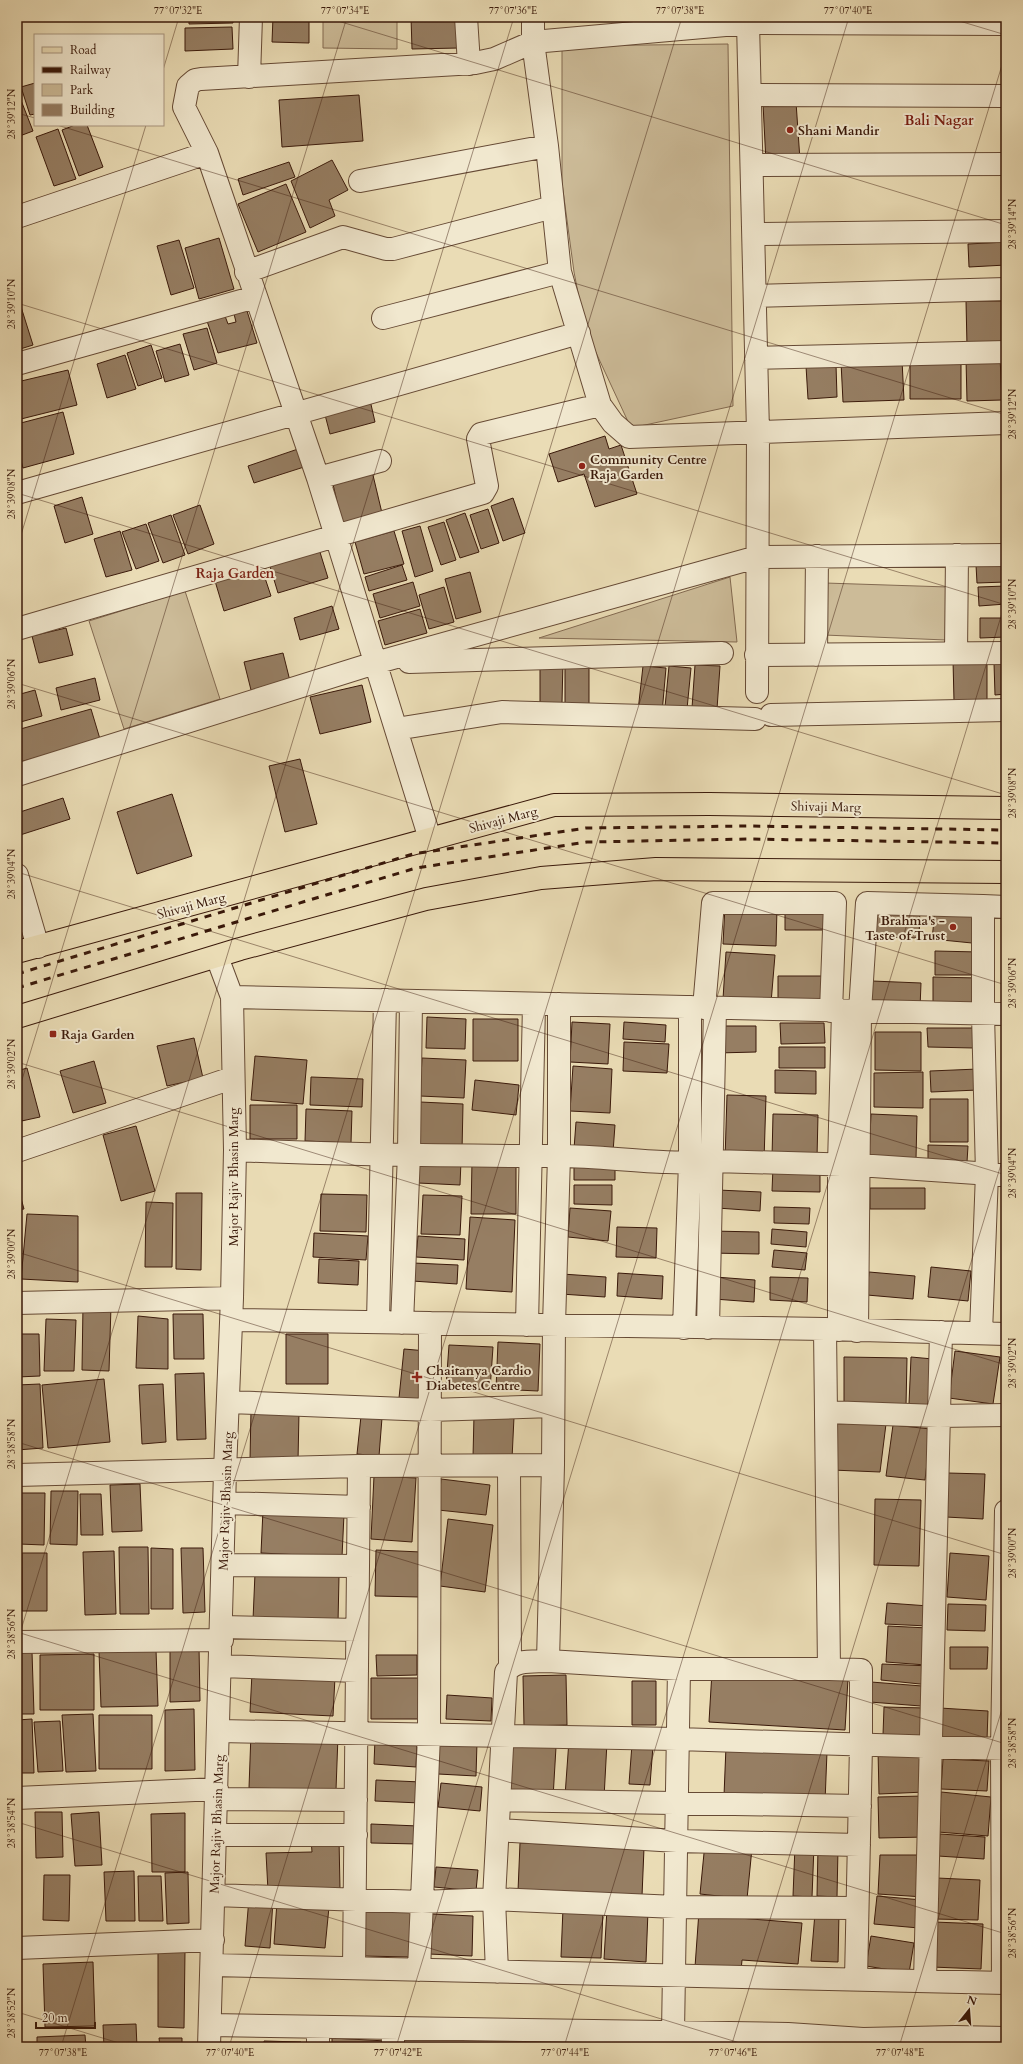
<svg xmlns="http://www.w3.org/2000/svg" width="1023" height="2064" font-family="Cardo,serif">
<rect width="100%" height="100%" fill="#eadcb5"/>
<filter id="stains"><feTurbulence type="fractalNoise" baseFrequency=".005" numOctaves="4"/><feColorMatrix values="0 0 0 0 .2 0 0 0 0 .09 0 0 0 0 .02 0 0 0 .5 -.17"/></filter>
<radialGradient id="worn" r=".72"><stop offset=".6" stop-color="#630" stop-opacity="0"/><stop offset="1" stop-color="#630" stop-opacity=".3"/></radialGradient>
<!-- green -->
<path fill="#ccbb98" stroke="#836a51" d="M323 17H397V49L323 48Z
M728 44 733 406 631 428 585 329 574 272 562 183V46Z
M730 577 737 642 539 638Z
M825 583 948 587 946 640 824 635Z
M185 591 220 699 124 729 89 621Z"/>
<!-- building -->
<path fill="#967e63" stroke="#3a190a" d="M189 17H233V23L189 24Z
M273 17H309V43L272 42Z
M411 17H457L459 48 412 49Z
M232 27 233 49 185 51V28Z
M35 83V114L30 115 21 87Z
M17 90 33 131 17 137Z
M359 95 363 141 282 147 279 100Z
M796 102 800 160 766 162 763 104Z
M75 125H87L103 167 79 176 62 130Z
M58 129 76 179 54 186 36 137Z
M332 160 348 190 329 200 335 216 310 228 291 181Z
M289 162 295 177 243 195 238 179Z
M286 184 306 232 258 252 238 204Z
M219 238 234 289 199 299 185 248Z
M179 240 194 288 171 295 157 246Z
M1006 242V265L969 267 968 244Z
M17 294 33 345 17 350Z
M966 301H1005L1006 345 967 346Z
M247 311 257 343 218 353 207 321 225 316 228 324 236 322 234 314Z
M207 328 217 363 194 370 183 334Z
M180 344 189 375 165 382 156 351Z
M151 345 162 378 138 386 127 353Z
M125 355 136 389 107 398 97 364Z
M1000 357 1002 400 967 401 966 359Z
M902 360 904 400 843 402 841 362Z
M910 360H961V399H910Z
M836 365 837 397 808 399 806 366Z
M68 370 77 405 17 420V382Z
M370 400 375 422 330 434 324 411Z
M63 412 74 454 23 468 17 445V424Z
M605 436 609 449 621 445 637 494 595 507 584 474 558 482 549 454Z
M298 449 304 467 254 483 248 466Z
M372 471 382 513 342 523 332 480Z
M82 497 93 534 65 543 54 506Z
M513 498 525 533 503 541 491 506Z
M200 505 214 544 188 554 173 515Z
M488 509 499 543 481 549 470 515Z
M465 513 479 552 460 558 446 520Z
M171 515 185 555 163 563 148 523Z
M444 522 456 560 441 565 428 527Z
M146 524 159 561 136 569 122 532Z
M420 526 433 571 415 577 402 531Z
M120 531 132 570 106 577 94 539Z
M394 531 404 564 364 574 355 542Z
M319 549 328 578 278 593 269 563Z
M1006 564V582L977 583 976 565Z
M402 565 407 580 369 591 365 577Z
M261 566 271 596 224 611 215 581Z
M470 572 481 612 456 619 445 579Z
M413 582 420 606 380 618 373 594Z
M1006 586V604L979 606 978 587Z
M444 587 454 622 429 629 419 595Z
M332 606 339 629 300 640 294 618Z
M420 609 427 633 385 645 378 621Z
M980 618H1006V637L980 638Z
M66 628 73 655 39 663 32 636Z
M283 653 290 681 251 690 244 662Z
M953 660H987V701H954Z
M540 661H563L562 703H540Z
M1006 662V694L995 695 994 663Z
M565 663H589V706H565Z
M695 665 720 666 717 709 692 708Z
M643 666 666 668 662 713 638 711Z
M669 666 691 668 687 709 665 707Z
M95 678 100 700 61 710 56 688Z
M362 685 371 722 320 734 310 697Z
M35 690 42 716 17 723V695Z
M91 709 100 739 17 763V730Z
M300 759 317 824 285 832 269 766Z
M172 794 192 856 137 874 117 812Z
M63 798 70 819 17 836V813Z
M725 906 777 909 776 946 723 944Z
M830 906V930H785V907Z
M875 909 920 910 919 938 874 937Z
M935 911 975 914 972 943 932 939Z
M935 951 979 952 978 975H935Z
M726 952 775 955 771 1003 723 999Z
M778 976H826V1000L778 999Z
M933 977 978 978 977 1005 933 1004Z
M872 981 921 983 920 1008 871 1006Z
M427 1017 466 1019 465 1049 426 1048Z
M473 1019H518V1061H473Z
M572 1022 610 1024 608 1064 570 1062Z
M624 1022 666 1025 665 1042 623 1039Z
M780 1023H824L825 1043 781 1044Z
M717 1026H756V1052L717 1053Z
M927 1028H974V1048L928 1047Z
M875 1032H921V1071L875 1070Z
M194 1038 203 1078 167 1086 157 1046Z
M624 1042 669 1044 667 1073 623 1071Z
M779 1047H825V1068H779Z
M255 1056 307 1060 303 1104 251 1100Z
M422 1058 466 1060 464 1098 420 1096Z
M94 1061 106 1103 73 1113 60 1071Z
M573 1066 612 1069 610 1113 570 1111Z
M27 1068 40 1117 17 1122V1071Z
M978 1069V1090L931 1092 930 1071Z
M775 1070 816 1071V1094L775 1093Z
M923 1072V1108L874 1107V1073Z
M311 1077 363 1079 362 1107 310 1105Z
M475 1080 519 1085 516 1115 472 1110Z
M727 1095 766 1096 764 1161 725 1160Z
M930 1099H968V1142H930Z
M420 1102 463 1104 462 1151 419 1149Z
M250 1105H297V1139H250Z
M306 1109 352 1111 351 1143 305 1141Z
M773 1114 818 1115 817 1158H772Z
M871 1114 917 1116 916 1159 869 1157Z
M576 1122 615 1125 613 1152 574 1149Z
M136 1126 155 1191 121 1201 103 1135Z
M928 1145 968 1146 967 1162 928 1161Z
M420 1159 461 1161 460 1185 418 1183Z
M574 1160 615 1161V1180H574Z
M472 1161H516V1214H471Z
M773 1167 820 1169V1192L772 1191Z
M17 1184 24 1209 17 1210Z
M574 1185H612V1205L574 1204Z
M870 1188H925V1209H870Z
M718 1190 761 1192 760 1211 717 1208Z
M176 1193H202L201 1270 176 1269Z
M321 1194 367 1195 366 1232 320 1231Z
M423 1195 462 1196 460 1235 421 1234Z
M146 1202 173 1203 172 1267H145Z
M774 1207 810 1208 809 1224 774 1223Z
M570 1208 611 1211 608 1241 568 1237Z
M27 1214 78 1216V1282L21 1279Z
M470 1217 515 1220 512 1292 466 1289Z
M617 1227 657 1228 656 1258 616 1257Z
M772 1229 807 1232 806 1247 771 1244Z
M711 1231 759 1232V1254L711 1253Z
M314 1233 368 1236 366 1260 313 1257Z
M418 1236 465 1239 464 1260 416 1257Z
M774 1250 807 1253 805 1270 772 1267Z
M319 1259 359 1261 358 1285 318 1283Z
M413 1263 458 1265 457 1284 412 1281Z
M931 1267 971 1271 968 1301 928 1297Z
M869 1272 915 1276 913 1299 867 1295Z
M618 1273 663 1276 662 1299 617 1296Z
M562 1274 606 1277 605 1297 561 1294Z
M715 1277 755 1280 754 1302 714 1299Z
M770 1277 808 1278 807 1302 770 1300Z
M83 1305 111 1306 109 1371 82 1370Z
M17 1313 18 1334H39L40 1376 17 1377Z
M173 1314H203L204 1359H174Z
M138 1316 168 1319V1369L136 1368Z
M46 1319 76 1320 74 1371H44Z
M286 1334H328V1384H286Z
M498 1342 540 1344 538 1391 496 1389Z
M449 1345 493 1347 490 1390 446 1387Z
M404 1349 427 1351 422 1401 399 1398Z
M955 1351 1000 1357 993 1404 949 1398Z
M844 1357 907 1358 906 1406 844 1405Z
M911 1357 933 1359 930 1405 909 1404Z
M204 1373 206 1439 177 1440 175 1374Z
M104 1379 110 1442 48 1448 42 1385Z
M40 1384 43 1448 17 1450V1385Z
M163 1384 166 1442 142 1444 139 1385Z
M251 1410 299 1412 298 1461 250 1460Z
M474 1415 514 1417 512 1459 473 1457Z
M361 1416 382 1418 379 1456 357 1454Z
M837 1419 886 1424 880 1472 832 1470Z
M893 1425 931 1429 925 1480 886 1476Z
M948 1473 985 1474 983 1519 946 1517Z
M374 1476 416 1478 412 1542 371 1539Z
M441 1479 490 1485 486 1515 438 1510Z
M140 1484 142 1531 112 1532 110 1485Z
M51 1491H78L77 1545 50 1544Z
M19 1493H45L44 1545 19 1544Z
M80 1494H101L103 1535H81Z
M875 1499 921 1500 919 1566 874 1565Z
M263 1510 344 1514 342 1557 261 1553Z
M448 1519 493 1525 485 1592 440 1586Z
M119 1547H148L149 1614H120Z
M151 1548 173 1549V1609H151Z
M181 1548H203L205 1612 183 1613Z
M376 1550 421 1552 420 1597 375 1596Z
M114 1551 116 1614 85 1615 83 1552Z
M19 1552 18 1619H17V1553Z
M22 1553H47V1611H22Z
M950 1553 989 1556 986 1600 947 1597Z
M255 1573 339 1576 338 1623 253 1620Z
M887 1603 929 1606 928 1626 885 1624Z
M948 1604 986 1605 985 1631 947 1630Z
M888 1626 928 1628 926 1665 886 1662Z
M170 1647H199L200 1701 170 1702Z
M950 1647H988L987 1669H950Z
M156 1650 158 1706 101 1707 99 1651Z
M32 1652 34 1714H17V1653Z
M94 1654V1710H40V1655Z
M376 1655H417V1675L377 1676Z
M882 1664 931 1666 930 1685 881 1680Z
M712 1671 848 1679 845 1730 709 1722Z
M252 1673 335 1677 333 1716 250 1712Z
M566 1675 567 1725 524 1726 523 1676Z
M371 1678H419V1719H371Z
M632 1681H656V1725H632Z
M871 1682 922 1686 921 1706 870 1702Z
M447 1695 492 1698 491 1721 446 1719Z
M884 1707 925 1708 924 1736 883 1735Z
M940 1708 988 1711 987 1740 939 1737Z
M194 1709 195 1770 165 1771V1710Z
M93 1714 96 1771 66 1772 62 1715Z
M99 1715H152V1769H99Z
M32 1719 34 1773H17V1720Z
M60 1721 63 1771 38 1772 34 1722Z
M251 1733 338 1736 336 1790 249 1788Z
M375 1739 417 1742 416 1767 374 1764Z
M439 1740 477 1742 476 1776 438 1774Z
M569 1740 607 1742 604 1798 565 1796Z
M512 1744 556 1747 553 1798 508 1794Z
M632 1744 653 1746 650 1785 629 1784Z
M726 1746 827 1752 825 1802 724 1796Z
M924 1749 925 1792 879 1794 878 1750Z
M943 1759 989 1761 987 1791 941 1789Z
M376 1780 421 1782 420 1803 375 1801Z
M441 1783 482 1787 480 1811 438 1807Z
M941 1792 991 1797 988 1836 938 1832Z
M925 1796 926 1837 879 1838 878 1797Z
M35 1812H62L63 1857 36 1858Z
M99 1812 102 1865 75 1866 71 1814Z
M185 1813V1872H152L151 1814Z
M371 1824 418 1826V1844L371 1843Z
M940 1834 985 1837 984 1859 938 1856Z
M311 1839H339L340 1889 268 1891 266 1853 312 1852Z
M520 1843 644 1848 642 1896 518 1891Z
M705 1843 752 1848 747 1899 700 1894Z
M795 1846H814L812 1897 793 1896Z
M818 1848H838L837 1897 817 1896Z
M880 1855H924V1897L878 1894Z
M436 1867 478 1870 476 1891 434 1887Z
M134 1871 135 1921H106L104 1872Z
M188 1872 189 1923 167 1924 165 1873Z
M44 1875H70L69 1921 43 1920Z
M138 1876H161L163 1921H139Z
M937 1878 980 1880 978 1920 935 1919Z
M877 1896 922 1900 919 1928 874 1924Z
M249 1898 273 1900 270 1948 245 1946Z
M277 1902 329 1907 325 1948 274 1944Z
M563 1908 603 1910 601 1958 561 1957Z
M364 1909 412 1910 411 1957 363 1956Z
M607 1909 648 1911 646 1962 604 1959Z
M699 1911 726 1917 802 1923 798 1964 742 1960 741 1971 695 1967Z
M815 1913H839L838 1962 811 1961Z
M431 1914 473 1916 472 1956 429 1954Z
M934 1922 983 1924 981 1969 932 1967Z
M871 1936 914 1943 909 1973 866 1966Z
M158 1950 185 1951 184 2028 158 2027Z
M93 1962 95 2026 45 2027 43 1964Z
M136 2024 137 2047H104L103 2025Z
M85 2035 86 2047H37V2037Z
M159 2038H182V2047H160Z
M332 2038 386 2041V2047H332Z
M264 2041 301 2042V2047H264Z
M567 2045 610 2047H567Z
M741 2045 782 2046V2047H740Z
M497 2046H548V2047H497Z"/>
<g fill="none" stroke-linecap="round" stroke-linejoin="round">
<!-- minor casing -->
<g stroke="#664a35" stroke-width="24">
<path id="minor" d="M466 17 469 64
M748 23 758 432 757 692
M249 77 251 17
M750 95 1006 96
M752 165 1006 164
M360 181 547 146
M17 217 207 153
M754 234 1006 231
M246 272 343 237 386 249H393L553 207
M755 296 1006 289
M383 318 560 272
M756 358 1006 352
M17 364 255 297
M600 405 613 423 629 437 1006 423
M318 478 380 461
M17 493 579 333
M17 629 483 493 487 486 478 439 481 434 600 405 560 272 547 146 533 42V17
M956 653 957 555
M756 655 1006 653
M816 655 817 556
M409 662 722 653
M771 715 1006 710
M396 729 502 712 755 719
M17 775 375 663 757 557 1006 555
M430 839 318 478 207 153 184 107 188 86 195 80 201 79 475 63 494 59 533 42 748 23 1006 24
M17 875 38 947
M983 906 1006 907
M232 997 1006 1014
M559 1004V1156L554 1325 553 1465 548 1661 679 1669H829L825 1329
M704 1008 713 903H835L831 1011
M235 1150C343 1155 451 1156 559 1156 610 1156 662 1166 713 1161L858 1165 1006 1175
M17 1151 232 1078
M17 1303 232 1298
M232 1320 825 1329 1006 1334
M378 1322 385 1000
M402 1323 409 1154 411 1001
M527 1325 534 1004
M684 1328 690 1163V1007
M708 1328 715 1008
M839 1330V1165L843 1011
M857 1331 860 1011 867 903 983 906V1014L987 1173 981 1333
M228 1402 430 1410 553 1406
M826 1412 938 1416 1006 1415
M509 1466 510 1666
M17 1475 359 1466 553 1465
M225 1503 359 1507
M223 1565 357 1566
M222 1627 357 1630
M17 1642 222 1640
M221 1666 357 1671
M829 1669 861 1670V1745L856 1979
M219 1731 677 1739 1006 1749
M17 1798 217 1789
M217 1799 356 1800
M500 1800 860 1806
M498 1830 677 1841 859 1845
M216 1835H356
M214 1895 422 1902 494 1899 676 1907 857 1908
M17 1948 213 1940
M212 1965 1006 1983
M354 1968 359 1466
M419 1970 429 1735 430 1323
M497 1972 494 1899 506 1672C515 1659 533 1662 548 1661
M925 1981 941 1332
M1003 1983 1002 1749 1006 1511
M210 2025 788 2034 863 2039 955 2037 1006 2038
M673 2032 679 1669
M209 2047 225 1471 232 1298 235 1150 232 997 217 957
M318 2047V2027
M393 2047V2028"/>
</g>
<!-- major casing -->
<g stroke="#3a190a" stroke-width="24">
<path id="major" d="M17 952 554 805 709 804 1006 808
M17 1017 240 949 426 899 541 878 656 869 1006 872"/>
</g>
<!-- minor -->
<use href="#minor" stroke="#f1e8cf" stroke-width="22"/>
<!-- major -->
<use href="#major" stroke="#eadcb5" stroke-width="22"/>
<!-- rail -->
<path stroke="#3a190a" stroke-width="3" stroke-dasharray="7 7" stroke-linecap="butt" d="M17 974 413 854 586 828 748 826 1006 830
M17 988 416 868 587 842 748 839 1006 843"/>
</g>
<!-- ticks -->
<path fill="none" stroke="#3a190a" stroke-width="1" stroke-opacity="0.45" d="M325 17 1006 225M946 17 1006 35M163 70 179 17M17 113 35 118M57 125 1006 415M17 303 1006 605M17 493 1006 795M17 548 146 125M17 683 1006 985M17 872 1006 1175M17 1062 1006 1365M17 1096 347 17M17 1252 1006 1555M17 1442 1006 1744M17 1632 1006 1934M17 1643 514 17M17 1822 753 2047M17 2012 132 2047M61 2047 682 17M229 2047 849 17M396 2047 1006 52M564 2047 1006 600M731 2047 1006 1148M899 2047 1006 1696"/>
<!-- markers -->
<g fill="#8f2418" stroke="#f1e8cf" stroke-width="1.5">
<circle cx="790" cy="130" r="4"/>
<circle cx="582" cy="466" r="4"/>
<circle cx="953" cy="927" r="4"/>
<rect x="49" y="1030" width="8" height="8" rx="2"/>
<path d="M415 1371h4v4h4v4h-4v4h-4v-4h-4v-4h4z"/>
</g>
<g text-anchor="middle" stroke-width="4" stroke-linejoin="round" paint-order="stroke">
<!-- poi labels -->
<g font-size="13" font-weight="bold" fill="#3a190a" stroke="#f1e8cf" text-anchor="start">
<text x="798" y="135">Shani Mandir</text>
<text x="590" y="464">Community Centre<tspan x="590" dy="15">Raja Garden</tspan></text>
<text x="945" y="925" text-anchor="end">Brahma's -<tspan x="945" dy="15">Taste of Trust</tspan></text>
<text x="61" y="1039">Raja Garden</text>
<text x="426" y="1375">Chaitanya Cardio<tspan x="426" dy="15">Diabetes Centre</tspan></text>
</g>
<!-- street labels -->
<g font-size="13" fill="#3a190a" stroke="#f1e8cf">
<text transform="translate(826 806) rotate(1)" y="5">Shivaji Marg</text>
<text transform="translate(503 819) rotate(-15)" y="5">Shivaji Marg</text>
<text transform="translate(191 905) rotate(-15)" y="5">Shivaji Marg</text>
<text transform="translate(233 1177) rotate(-90)" y="5">Major Rajiv Bhasin Marg</text>
<text transform="translate(225 1501) rotate(-88)" y="5">Major Rajiv Bhasin Marg</text>
<text transform="translate(216 1824) rotate(-88)" y="5">Major Rajiv Bhasin Marg</text>
</g>
<!-- neighbourhood labels -->
<g font-size="14" font-weight="bold" fill="#7a1f14" stroke="#f1e8cf">
<text x="939" y="125">Bali Nagar</text>
<text x="235" y="578">Raja Garden</text>
</g>
</g>
<!-- margin -->
<rect width="1023" height="2064" fill="none" stroke="#eadcb5" stroke-width="44"/>
<!-- legend -->
<rect x="34" y="34" width="130" height="92" fill="#f1e8cf" stroke="#a89580"/>
<rect x="42" y="47" width="20" height="6" fill="#eadcb5" stroke="#a89580"/>
<text x="70" y="54" font-size="12" fill="#3a190a">Road</text>
<rect x="42" y="67" width="20" height="6" fill="#3a190a" stroke="#a89580"/>
<text x="70" y="74" font-size="12" fill="#3a190a">Railway</text>
<rect x="42" y="84" width="20" height="12" fill="#ccbb98" stroke="#a89580"/>
<text x="70" y="94" font-size="12" fill="#3a190a">Park</text>
<rect x="42" y="104" width="20" height="12" fill="#967e63" stroke="#a89580"/>
<text x="70" y="114" font-size="12" fill="#3a190a">Building</text>
<!-- north arrow -->
<g transform="translate(969 2010) rotate(17)" stroke="#f1e8cf" stroke-width="3" paint-order="stroke">
<path d="M0-3L7 15L0 10L-7 15Z" fill="#3a190a"/>
<text y="-6" font-size="11" font-weight="bold" text-anchor="middle" fill="#3a190a">N</text>
</g>
<!-- scale -->
<path d="M36 2022v6h59v-6" fill="none" stroke="#3a190a" stroke-width="2"/>
<text x="42" y="2022" font-size="12" fill="#3a190a" stroke="#f1e8cf" stroke-width="3" paint-order="stroke">20 m</text>
<rect x="22" y="22" width="979" height="2020" fill="none" stroke="#3a190a" stroke-width="1.5"/>
<g font-size="10" text-anchor="middle" fill="#3a190a">
<text x="178" y="14">77°07'32"E</text>
<text x="345" y="14">77°07'34"E</text>
<text x="513" y="14">77°07'36"E</text>
<text x="680" y="14">77°07'38"E</text>
<text x="848" y="14">77°07'40"E</text>
<text transform="translate(11 114) rotate(-90)" y="4">28°39'12"N</text>
<text transform="translate(1012 224) rotate(-90)" y="4">28°39'14"N</text>
<text transform="translate(11 304) rotate(-90)" y="4">28°39'10"N</text>
<text transform="translate(1012 414) rotate(-90)" y="4">28°39'12"N</text>
<text transform="translate(11 494) rotate(-90)" y="4">28°39'08"N</text>
<text transform="translate(1012 604) rotate(-90)" y="4">28°39'10"N</text>
<text transform="translate(11 684) rotate(-90)" y="4">28°39'06"N</text>
<text transform="translate(1012 793) rotate(-90)" y="4">28°39'08"N</text>
<text transform="translate(11 874) rotate(-90)" y="4">28°39'04"N</text>
<text transform="translate(1012 983) rotate(-90)" y="4">28°39'06"N</text>
<text transform="translate(11 1064) rotate(-90)" y="4">28°39'02"N</text>
<text transform="translate(1012 1173) rotate(-90)" y="4">28°39'04"N</text>
<text transform="translate(11 1254) rotate(-90)" y="4">28°39'00"N</text>
<text transform="translate(1012 1363) rotate(-90)" y="4">28°39'02"N</text>
<text transform="translate(11 1444) rotate(-90)" y="4">28°38'58"N</text>
<text transform="translate(1012 1553) rotate(-90)" y="4">28°39'00"N</text>
<text transform="translate(11 1634) rotate(-90)" y="4">28°38'56"N</text>
<text transform="translate(1012 1743) rotate(-90)" y="4">28°38'58"N</text>
<text transform="translate(11 1823) rotate(-90)" y="4">28°38'54"N</text>
<text transform="translate(1012 1933) rotate(-90)" y="4">28°38'56"N</text>
<text transform="translate(11 2013) rotate(-90)" y="4">28°38'52"N</text>
<text x="63" y="2056">77°07'38"E</text>
<text x="230" y="2056">77°07'40"E</text>
<text x="398" y="2056">77°07'42"E</text>
<text x="565" y="2056">77°07'44"E</text>
<text x="733" y="2056">77°07'46"E</text>
<text x="900" y="2056">77°07'48"E</text>
</g>
<rect width="100%" height="100%" filter="url(#stains)"/>
<rect width="100%" height="100%" fill="url(#worn)"/>
</svg>
